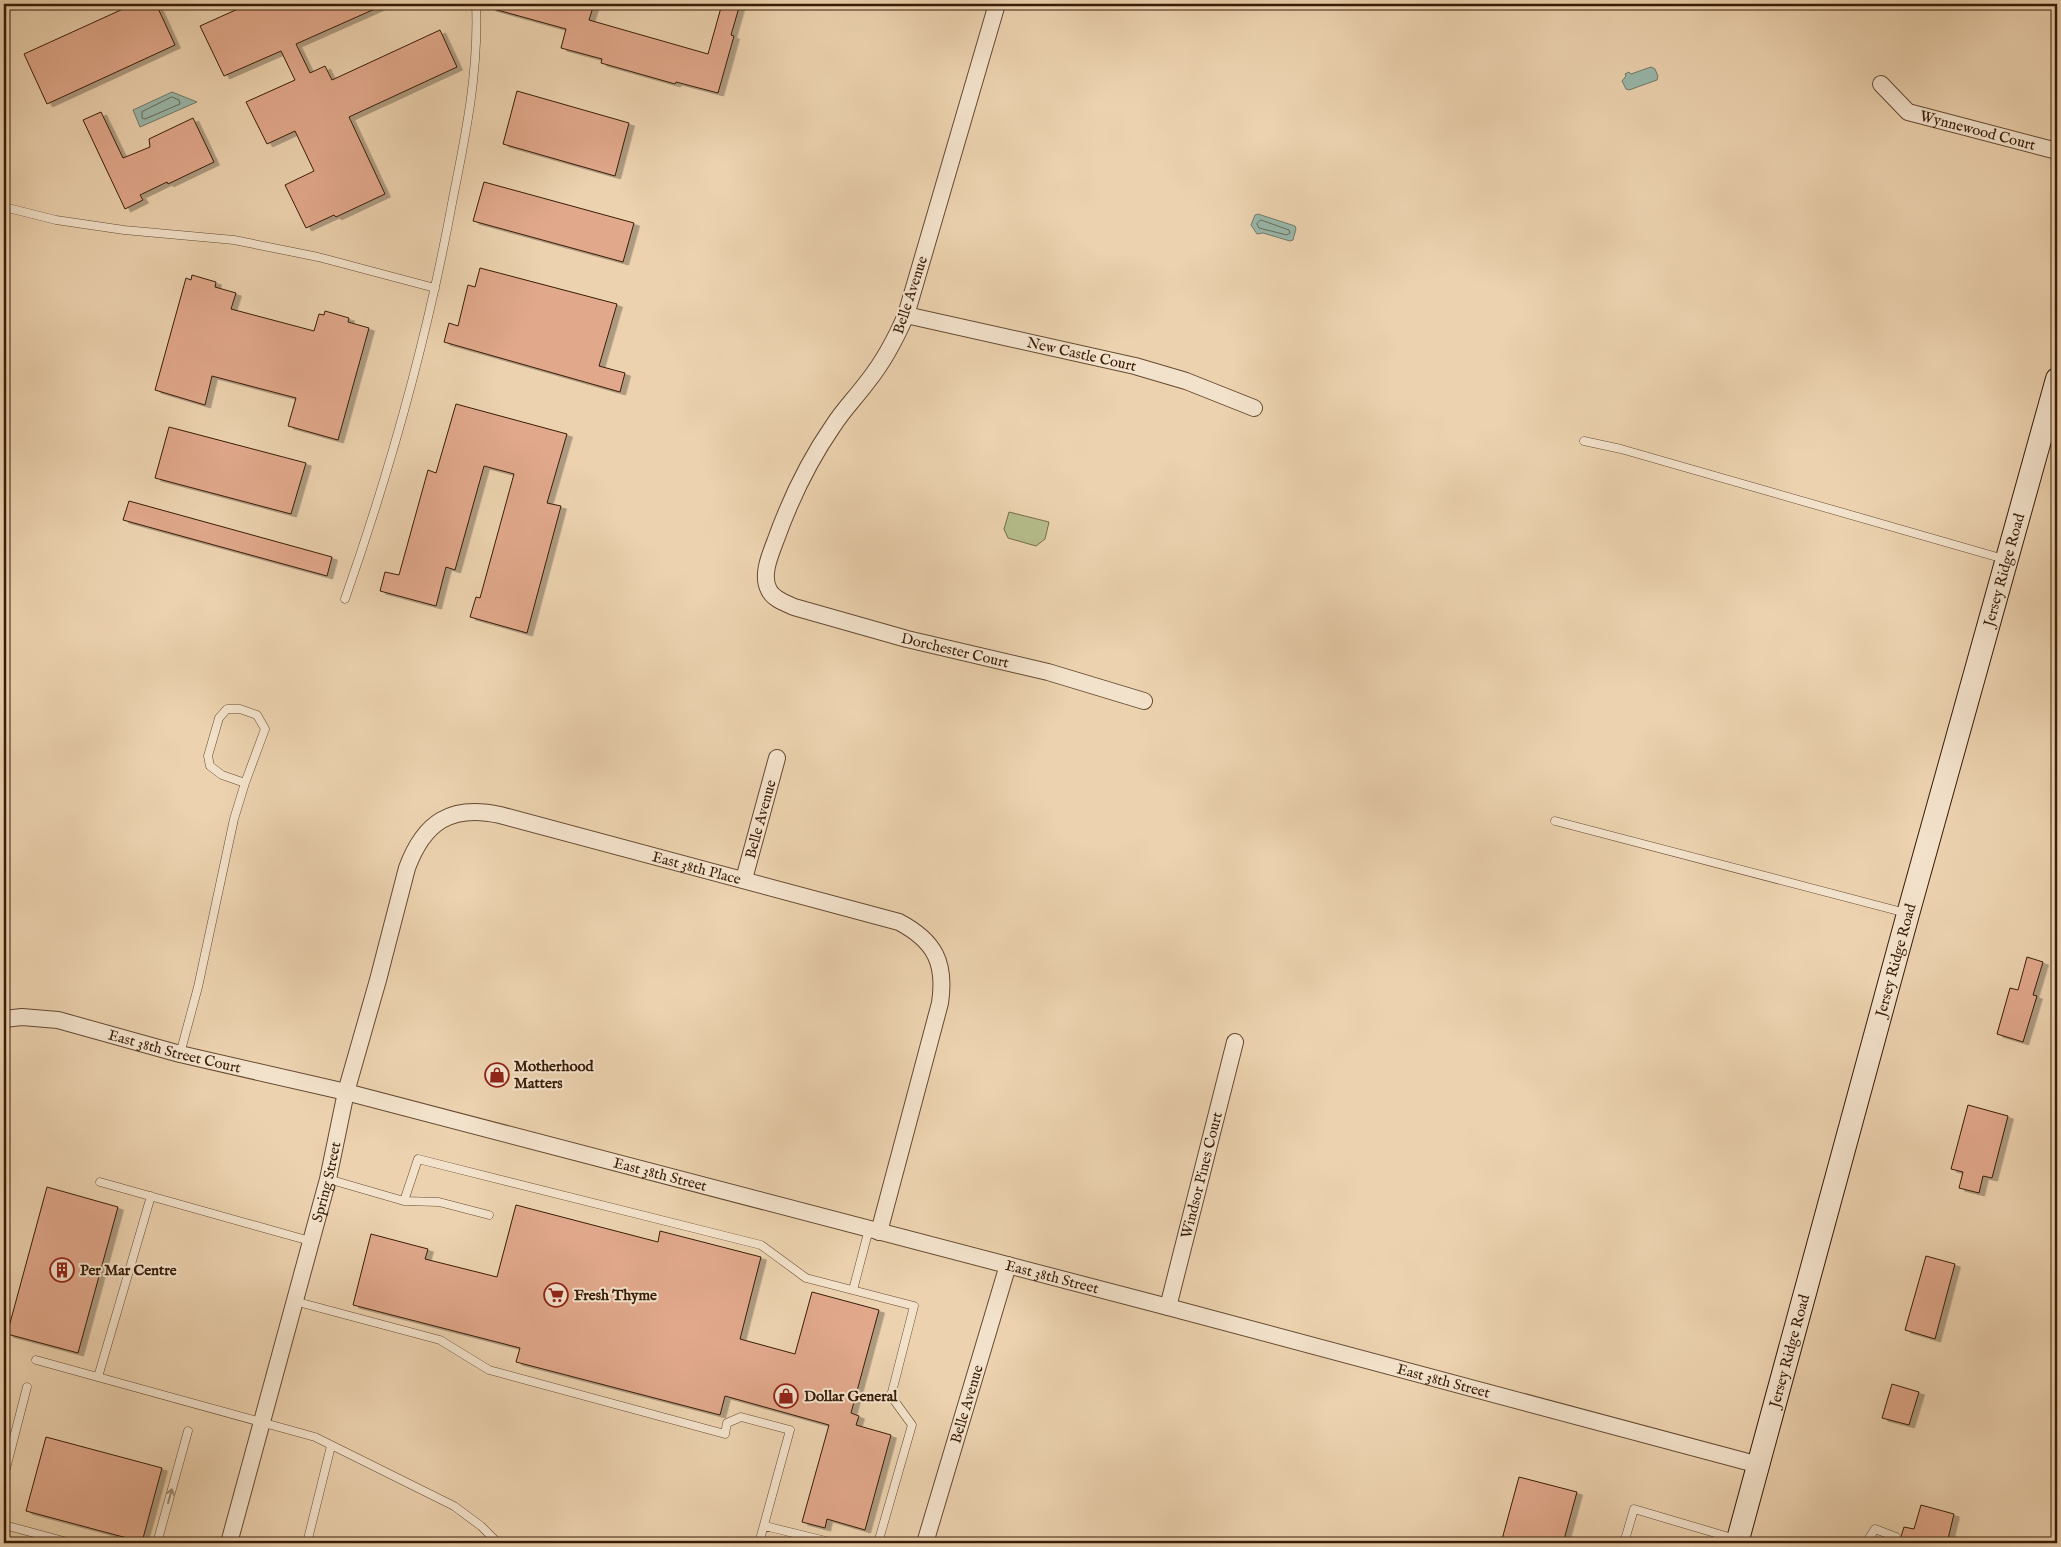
<svg xmlns="http://www.w3.org/2000/svg" width="2061" height="1547" font-family="'IM FELL English',serif">
<defs>
<filter id="shadow"><feDropShadow dx="5.5" dy="3" stdDeviation="0" flood-color="#0004"/></filter>
</defs>
<rect width="100%" height="100%" fill="#ecd2af"/>
<filter id="stains"><feTurbulence type="fractalNoise" baseFrequency=".004" numOctaves="4"/><feColorMatrix values="0 0 0 0 .2 0 0 0 0 .09 0 0 0 0 .02 0 0 0 .5 -.17"/></filter>
<radialGradient id="worn" r=".72"><stop offset=".6" stop-color="#630" stop-opacity="0"/><stop offset="1" stop-color="#630" stop-opacity=".3"/></radialGradient>
<!-- green -->
<path fill="#b6bd8c" stroke="#776c4a" d="M1009 512 1049 522 1045 539 1036 546 1008 538 1004 529Z"/>
<!-- water -->
<path fill="#99b8ab" stroke="#727a69" d="M1651 67 1655 69 1658 76 1657 80 1629 90 1626 89 1622 81 1626 76 1625 74 1629 72 1631 74Z
M172 92 197 102 140 127 133 110Z
M1258 214 1295 226 1296 229 1293 240 1290 241 1263 233 1257 234 1251 225 1255 215Z"/>
<g fill="none" stroke-linecap="round" stroke-linejoin="round">
<!-- shore -->
<path stroke="#686a59" stroke-width="1" d="M172 97 179 100 180 104 145 119 142 118V112Z
M1261 220 1289 230 1290 233 1287 235 1259 228 1257 224Z"/>
</g>
<!-- building -->
<path fill="#e1a88b" stroke="#381c07" filter="url(#shadow)" d="M134 4H156L175 45 47 104 24 54Z
M249 4H386L296 44 310 73 325 66 332 80 440 30 457 67 349 117 385 194 336 217 334 215 306 228 285 185 314 171 295 131 267 144 246 102 295 80 281 51 224 76 200 26Z
M491 4H594L589 20 708 54 722 4H740L731 35 734 36 718 93 676 82 675 84 601 63 602 59 561 48 566 29 490 8Z
M517 91 629 123 615 176 503 144Z
M101 112 123 158 150 147 149 139 193 118 214 162 168 184 167 182 140 195 143 200 125 209 83 120Z
M484 182 634 223 623 262 473 221Z
M480 268 617 304 599 366 625 373 620 392 444 342 449 323 458 326 468 285 475 287Z
M192 275 216 282 215 287 236 293 231 309 314 331 319 314 324 315 325 311 349 318 348 322 369 328 338 440 288 426 296 398 212 376 205 405 155 390 186 278 191 280Z
M456 404 567 434 547 503 561 506 527 633 470 617 476 597 480 598 514 474 484 466 455 570 446 567 436 606 380 591 385 572 399 575 428 470 436 473Z
M169 427 306 463 291 514 155 478Z
M129 501 332 557 327 576 123 520Z
M2027 957 2043 962 2033 995 2037 996 2023 1042 1997 1034 2010 988 2018 990Z
M1968 1105 2008 1116 1992 1178 1983 1176 1979 1193 1959 1188 1963 1172 1951 1169Z
M47 1187 118 1207 78 1353 7 1334Z
M516 1205 658 1242 660 1231 761 1257 740 1339 795 1354 812 1292 879 1310 851 1413 859 1416 856 1425 891 1435 865 1530 827 1519 825 1528 802 1522 829 1425 725 1396 720 1415 516 1362 520 1348 353 1305 371 1234 428 1249 425 1259 497 1277Z
M1926 1256 1955 1264 1935 1339 1905 1330Z
M1892 1384 1919 1392 1909 1425 1882 1418Z
M46 1437 162 1468 142 1542 26 1511Z
M1519 1477 1577 1492 1563 1543H1501Z
M1921 1505 1954 1514 1947 1543H1899L1904 1527 1914 1529Z"/>
<g fill="none" stroke-linecap="round" stroke-linejoin="round">
<!-- lane casing -->
<g stroke="#654a31" stroke-width="9">
<path id="lane" d="M4 207 56 220 124 230 234 240 318 257 435 288
M1584 441 1621 449 2004 559
M345 599C391 468 428 335 453 198 466 134 479 69 476 4
M227 709H240L257 715 265 729 245 783 222 775 210 766 208 756 219 718Z
M1555 821 1906 913
M180 1054 198 987 234 819 245 783
M328 1179 404 1201 439 1202 489 1215
M100 1182 310 1241
M404 1201 418 1159 761 1245 806 1278 914 1306 891 1396 912 1425 878 1543
M853 1290 869 1229
M294 1301 440 1340 489 1370 725 1434 727 1423 741 1417 790 1430 759 1543
M36 1360 315 1437 454 1506 481 1526 498 1543
M98 1377 151 1196
M4 1476 27 1387
M4 1525 71 1543
M765 1526 834 1543
M157 1543 188 1431
M307 1543 331 1446
M1624 1543 1634 1509 1749 1543
M1866 1543 1875 1529 1896 1537"/>
</g>
<!-- street casing -->
<g stroke="#654a31" stroke-width="18">
<g id="street">
<path id="s1" d="M997 4 906 315C896 338 884 361 868 381 857 396 843 410 833 426 808 462 790 500 775 542 770 555 761 576 769 590 773 599 785 603 794 607L907 639 1048 672 1144 701"/>
<path id="s2" d="M1881 84 1908 112 2057 151"/>
<path id="s3" d="M906 315 1135 366 1186 381 1254 408"/>
<path id="s4" d="M744 879 777 758"/>
<path id="s5" d="M4 1019 22 1017 58 1020 180 1054 346 1092 1168 1307 1759 1465"/>
<path id="s6" d="M1168 1307 1235 1042"/>
<path id="s7" d="M229 1543 328 1179 346 1092 378 980 407 868C424 822 451 804 500 815L899 922C935 941 946 963 940 1003L879 1232"/>
<path id="s8" d="M925 1543 1008 1265"/>
</g>
</g>
<!-- secondary casing -->
<g stroke="#381c07" stroke-width="24">
<g id="secondary">
<path id="s9" d="M1737 1543 1908 914 2057 379"/>
</g>
</g>
<!-- lane -->
<use href="#lane" stroke="#f3e2cb" stroke-width="8"/>
<!-- street -->
<use href="#street" stroke="#f3e2cb" stroke-width="16"/>
<!-- secondary -->
<use href="#secondary" stroke="#f3e2cb" stroke-width="22"/>
</g>
<!-- one-way arrows -->
<defs><path id="oneway-shaft" d="M-6 0H5M1.5-3L5.5 0L1.5 3" fill="none" stroke-width="1.6" stroke-linecap="round" stroke-linejoin="round" transform="scale(1.25)"/></defs>
<use stroke="#9f8973" href="#oneway-shaft" transform="translate(170 1496) rotate(-75)"/>
<!-- icons -->
<defs>
<g id="shop-ring" transform="scale(1.25)"><circle r="9.5" fill="#f3e2cb" stroke="#8f2418" stroke-width="1.5"/><path d="M-5-2.5h2.3a2.7 3.5 0 0 1 5.4 0H5L5.5 6h-11ZM-1.5-2.5h3a1.5 2.3 0 0 0-3 0Z" fill="#8f2418"/></g>
<g id="building-ring" transform="scale(1.25)"><circle r="9.5" fill="#f3e2cb" stroke="#8f2418" stroke-width="1.5"/><path d="M-4-6H4V6H1V3H-1V6H-4ZM-2.5-4.3h1.7v1.8h-1.7ZM.8-4.3h1.7v1.8H.8ZM-2.5-1h1.7V.8h-1.7ZM.8-1h1.7V.8H.8Z" fill="#8f2418"/></g>
<g id="supermarket-ring" transform="scale(1.25)"><circle r="9.5" fill="#f3e2cb" stroke="#8f2418" stroke-width="1.5"/><path d="M-6-5.5h2.5l.6 2H6L4.5 2H-2.5L-4.4-4H-6ZM-1.5 3.2a1.3 1.3 0 1 0 .1 0ZM3 3.2a1.3 1.3 0 1 0 .1 0Z" fill="#8f2418"/></g>
</defs>
<g fill-rule="evenodd">
<use href="#shop-ring" x="497" y="1075"/>
<use href="#building-ring" x="62" y="1270"/>
<use href="#supermarket-ring" x="556" y="1295"/>
<use href="#shop-ring" x="786" y="1396"/>
</g>
<g text-anchor="middle" stroke-width="4" stroke-linejoin="round" paint-order="stroke">
<!-- street labels -->
<g font-size="15" fill="#381c07" stroke="#f3e2cb">
<text dy="5" stroke="none"><textPath href="#s2" startOffset="111">Wynnewood Court</textPath></text>
<text transform="translate(910 295) rotate(-72)" y="5">Belle Avenue</text>
<text dy="5" stroke="none"><textPath href="#s3" startOffset="180">New Castle Court</textPath></text>
<text dy="5" stroke="none"><textPath href="#s9" startOffset="1009">Jersey Ridge Road</textPath></text>
<text dy="5" stroke="none"><textPath href="#s1" startOffset="835">Dorchester Court</textPath></text>
<text dy="5" stroke="none"><textPath href="#s4" startOffset="62">Belle Avenue</textPath></text>
<text dy="5" stroke="none"><textPath href="#s7" startOffset="1022">East 38th Place</textPath></text>
<text dy="5" stroke="none"><textPath href="#s9" startOffset="604">Jersey Ridge Road</textPath></text>
<text dy="5" stroke="none"><textPath href="#s5" startOffset="175">East 38th Street Court</textPath></text>
<text dy="5" stroke="none"><textPath href="#s5" startOffset="676">East 38th Street</textPath></text>
<text dy="5" stroke="none"><textPath href="#s6" startOffset="136">Windsor Pines Court</textPath></text>
<text dy="5" stroke="none"><textPath href="#s7" startOffset="374">Spring Street</textPath></text>
<text dy="5" stroke="none"><textPath href="#s5" startOffset="1081">East 38th Street</textPath></text>
<text dy="5" stroke="none"><textPath href="#s9" startOffset="199">Jersey Ridge Road</textPath></text>
<text dy="5" stroke="none"><textPath href="#s5" startOffset="1486">East 38th Street</textPath></text>
<text dy="5" stroke="none"><textPath href="#s8" startOffset="145">Belle Avenue</textPath></text>
</g>
<!-- poi labels -->
<g font-size="15" font-weight="bold" fill="#381c07" stroke="#f3e2cb" text-anchor="start">
<text x="514" y="1071">Motherhood<tspan x="514" dy="17">Matters</tspan></text>
<text x="80" y="1275">Per Mar Centre</text>
<text x="574" y="1300">Fresh Thyme</text>
<text x="804" y="1401">Dollar General</text>
</g>
</g>
<!-- margin -->
<rect width="2061" height="1547" fill="none" stroke="#ecd2af" stroke-width="20"/>
<rect x="5" y="5" width="2051" height="1537" fill="none" stroke="#381c07" stroke-width="2.5"/>
<rect x="10" y="10" width="2041" height="1527" fill="none" stroke="#381c07"/>
<rect width="100%" height="100%" filter="url(#stains)"/>
<rect width="100%" height="100%" fill="url(#worn)"/>
</svg>
